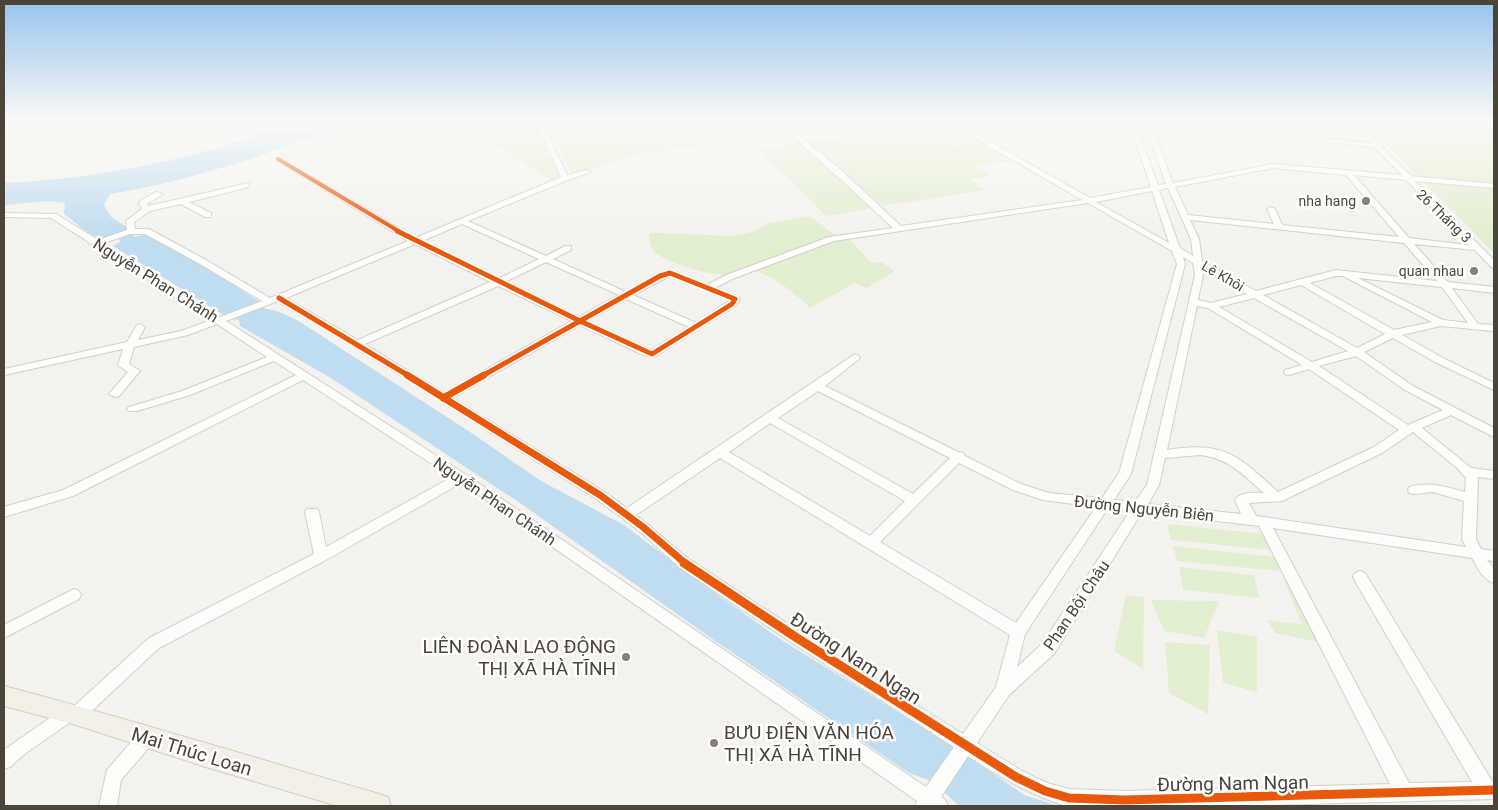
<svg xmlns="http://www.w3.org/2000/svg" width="1498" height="810" font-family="Roboto,sans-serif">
<rect width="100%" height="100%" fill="#f4f2ee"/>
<!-- green -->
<path fill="#e1eecf" d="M448 122H536L544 145 563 178 554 182 504 150Z
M547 122H706L709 125 730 122H777L790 134 639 154 572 175Z
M788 122H880L881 123 800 133Z
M1364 122H1494V253Z
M950 124 967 135 940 139 950 146 981 142 1010 161 976 165 991 176 970 179 985 190 882 206 808 142Z
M801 143 871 208 826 216 758 149Z
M808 216C818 220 825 229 835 234 840 237 848 239 853 243 863 251 866 265 881 262L895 271 867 288 855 283 810 308C797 295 772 274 753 271 745 269 735 275 727 275 709 275 663 263 652 249 650 245 649 238 649 234L655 233 733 236 753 232 769 223Z
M1167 524 1275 535 1283 551 1171 540Z
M1173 546 1287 558 1291 572 1177 561Z
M1179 567 1254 575 1259 598 1183 590Z
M1284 580 1301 581 1328 644 1275 633 1267 620 1302 624Z
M1126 595 1144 597 1143 669 1114 651Z
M1151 600 1219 601 1204 638 1164 631Z
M1217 630 1257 637V692L1223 683Z
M1165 642 1210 645 1208 714 1169 693Z"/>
<!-- water -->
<path fill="#c0ddf1" d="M291 122H348C271 154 191 181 110 194L104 205 112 218 129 228 125 231 135 237 147 234 225 279 263 304V308L277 311 297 320 470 432 541 481 624 525 686 572 780 639 959 750 1024 795 1059 806H959L934 782 909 773 714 640 520 503 331 378 240 326 239 320 230 319 113 246 121 242C115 232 108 239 99 237 87 235 74 221 64 214L65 203 49 201 4 205V183C103 178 199 159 291 122Z"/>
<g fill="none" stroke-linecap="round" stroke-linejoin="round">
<!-- minor casing -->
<g stroke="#d2d0cb" stroke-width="2">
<path id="minor" d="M40 122 116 126 191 122C170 133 61 133 40 122Z
M536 122H542L567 175 587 170 591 172 568 180 468 221 546 256 565 246H571V250L553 259 626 292 657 274 670 270 707 285 726 275 829 237 893 228 837 176 776 122H783L843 172 901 226 1082 200 947 122H955L1090 198 1151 187 1129 122H1135L1158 185 1166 184 1144 122H1150L1173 183 1273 164 1402 175 1374 147 1324 142 1286 122H1294L1327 139 1370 143 1350 122H1357L1411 176 1494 184V188L1415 181 1494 260V268L1491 267 1475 250 1414 244 1448 282 1494 287V293L1452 288 1478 324 1494 325V331L1441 326 1402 335 1443 358 1494 383V390L1435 362 1393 338 1364 352 1413 386 1494 428V437L1451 415 1422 428 1471 468 1494 471V479L1478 477 1476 539 1481 549 1494 551V561L1487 560 1494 569V583C1482 579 1478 568 1472 558L1273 528 1409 783 1472 782 1355 581 1353 577 1355 573 1360 571 1365 573 1492 781H1494V799L1228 806H1066C1030 795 1000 777 968 756L941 797 945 800 948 806H915L917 801 461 483 326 560 159 648 82 720 76 723 72 721 26 753 10 767 4 769V750L64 708 70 705 73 707 149 638 314 554 305 512 307 509H317L319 512 326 547 452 477 303 380 73 496 4 517V507L63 490 296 375 274 361 190 395 137 411H129L127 409 129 407 182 391 267 357 217 324 188 335 134 347 129 364 140 371 119 396 115 397 109 394 128 372 118 365 123 349 4 375V369L127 342 137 325 140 324 145 327 138 340 181 331 211 320 51 218 4 217V213L56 214 98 240 127 230 126 221 142 209 139 203 140 201 156 192 163 194 147 204 148 206 249 183V187L189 202 211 213V217H205L181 204 150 211 134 222 135 229H149L206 260 270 298 408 241 276 160V158H280L415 238 561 177ZM1273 168 1346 175 1399 237 1282 225 1275 209 1271 207 1267 209 1274 224 1188 215 1175 187ZM1354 175 1406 180 1469 245 1409 238ZM1168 188 1191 239 1193 256 1180 248 1159 190ZM1152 191 1169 243 1096 202ZM1088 203 1172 251 1177 264 1119 473 1102 498 1049 493 1021 484 965 456 963 453 958 452 825 386 859 359 860 357 855 354 627 508 605 492 452 398 580 325 641 354 652 357 656 356 735 306 740 299 738 297 715 288 732 279 834 241ZM1190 220 1404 243 1437 281 1336 270 1256 291 1202 261 1199 239ZM462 224 539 259 498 279 422 241ZM130 234H145L200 264 262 301 220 317 104 243ZM415 244 490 282 358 340 286 298ZM1183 257 1193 263 1195 275 1147 485 1135 502 1114 500 1131 474 1185 264ZM546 262 619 295 579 317 505 282ZM1203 268 1247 294 1211 303 1198 300 1203 275ZM670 276 730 300 696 323 633 295ZM1336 276H1343L1432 322 1394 330 1310 283ZM1358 278 1442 287 1468 323 1443 320ZM1301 285 1385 334 1357 348 1263 295ZM498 286 572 321 444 393 365 344ZM1254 298 1348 351 1312 362 1219 307ZM626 299 689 327 651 350 587 321ZM278 301 343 339 595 498 638 530 679 567 792 643 954 747 926 787 465 474 226 321ZM1197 306 1208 308 1302 365 1285 370 1284 372 1285 374 1289 375 1309 369 1399 430 1374 447 1278 492C1237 455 1225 441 1167 450ZM1356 356 1405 390 1443 410 1408 425 1319 366ZM818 391 950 458 913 494 778 418ZM770 423 905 501 870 536 729 452ZM1413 432 1457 468 1466 478 1465 492C1446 487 1429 481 1409 487L1408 490 1409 493 1414 494 1433 492 1464 501 1462 539 1466 547 1256 516 1249 503 1282 501 1382 453ZM1200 455C1229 458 1243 475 1264 493 1254 493 1241 491 1235 500L1241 514 1148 504 1159 485 1165 458ZM720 458 1010 635 996 687 963 734 802 633 689 559 636 515ZM959 463 1013 490 1043 500 1096 507 1016 623 880 542ZM1108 508 1130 511 1042 644 1017 667 1025 634ZM1142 512 1259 526 1390 784 1124 791 1069 789 1047 783 1022 771 977 743 1009 695 1054 654Z
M74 589 79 591 81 595 79 599 4 638V625Z
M146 730 152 732 155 738 152 744 121 780 117 806H99L107 770 140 732Z"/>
</g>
<!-- major casing -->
<g stroke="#d6cebb" stroke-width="2">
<path id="major" d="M4 686C130 719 254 758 379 794L388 797 391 806H338L209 768 76 725 4 706Z"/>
</g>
<!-- minor -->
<use href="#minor" fill="#fdfdfc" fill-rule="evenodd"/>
<!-- major -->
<use href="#major" fill="#f2efe6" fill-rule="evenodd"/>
<!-- cycleway-far3 casing -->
<g stroke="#fff" stroke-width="5.5">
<path id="cycleway-far3" d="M278 159 400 232"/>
</g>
<!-- cycleway-far2 casing -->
<g stroke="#fff" stroke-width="8">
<path id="cycleway-far2" d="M397 231 580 321
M670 273 735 299 732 304 652 354 580 321 660 276Z
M279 298 409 376
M482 376 580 321"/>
</g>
<!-- cycleway-far1 casing -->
<g stroke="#fff" stroke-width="10">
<path id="cycleway-far1" d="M407 375 600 495 643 527 686 564
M443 398 484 375"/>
</g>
<!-- cycleway casing -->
<g stroke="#fff" stroke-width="12">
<path id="cycleway" d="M684 563 797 638 1016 777 1045 791 1069 798 1124 800 1494 790"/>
</g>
<!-- cycleway-far3 -->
<use href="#cycleway-far3" stroke="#e8590c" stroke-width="4"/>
<!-- cycleway-far2 -->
<use href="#cycleway-far2" stroke="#e8590c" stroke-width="5"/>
<!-- cycleway-far1 -->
<use href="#cycleway-far1" stroke="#e8590c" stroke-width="7"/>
<!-- cycleway -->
<use href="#cycleway" stroke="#e8590c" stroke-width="9"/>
</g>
<!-- sky -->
<linearGradient id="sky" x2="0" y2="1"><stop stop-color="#98c4ec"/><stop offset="0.52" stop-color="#faf9f7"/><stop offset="1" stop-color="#faf9f7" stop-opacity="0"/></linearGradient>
<rect width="1498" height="236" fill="url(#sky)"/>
<!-- markers -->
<g fill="#868178" stroke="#fff" stroke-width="2">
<circle cx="1366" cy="201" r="5"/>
<circle cx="1474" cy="271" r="5"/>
<circle cx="626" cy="657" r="5"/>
<circle cx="714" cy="743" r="5"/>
</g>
<g text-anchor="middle" stroke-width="5" stroke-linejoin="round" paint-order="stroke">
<!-- far-poi labels -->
<g font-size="14" fill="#4b4439" stroke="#fff" text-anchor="end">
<text x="1356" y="206">nha hang</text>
<text x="1464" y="276">quan nhau</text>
</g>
<!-- far-street labels -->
<g font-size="14" fill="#4b4439" stroke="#fff">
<text transform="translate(1444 216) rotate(44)" y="5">26 Tháng 3</text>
<text transform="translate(1223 276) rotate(30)" y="5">Lê Khôi</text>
</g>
<!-- street labels -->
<g font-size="16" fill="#4b4439" stroke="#fff">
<text transform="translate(156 280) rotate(32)" y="6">Nguyễn Phan Chánh</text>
<text transform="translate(495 501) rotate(34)" y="6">Nguyễn Phan Chánh</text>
<text transform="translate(1144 508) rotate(6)" y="6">Đường Nguyễn Biên</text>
<text transform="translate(1076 605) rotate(-56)" y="6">Phan Bội Châu</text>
</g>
<!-- near-poi labels -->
<g font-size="19" fill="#4b4439" stroke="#fff" text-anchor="end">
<text x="616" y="653">LIÊN ĐOÀN LAO ĐỘNG<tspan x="616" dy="22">THỊ XÃ HÀ TĨNH</tspan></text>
<text x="724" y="739" text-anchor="start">BƯU ĐIỆN VĂN HÓA<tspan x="724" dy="22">THỊ XÃ HÀ TĨNH</tspan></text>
</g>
<!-- near-street labels -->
<g font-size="19" fill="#4b4439" stroke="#fff">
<text transform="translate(856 658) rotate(33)" y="7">Đường Nam Ngạn</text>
<text transform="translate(192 751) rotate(17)" y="7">Mai Thúc Loan</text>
<text transform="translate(1233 783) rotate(-1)" y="7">Đường Nam Ngạn</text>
</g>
</g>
<!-- border -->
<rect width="1498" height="810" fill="none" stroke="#4b4439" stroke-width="10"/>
</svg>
